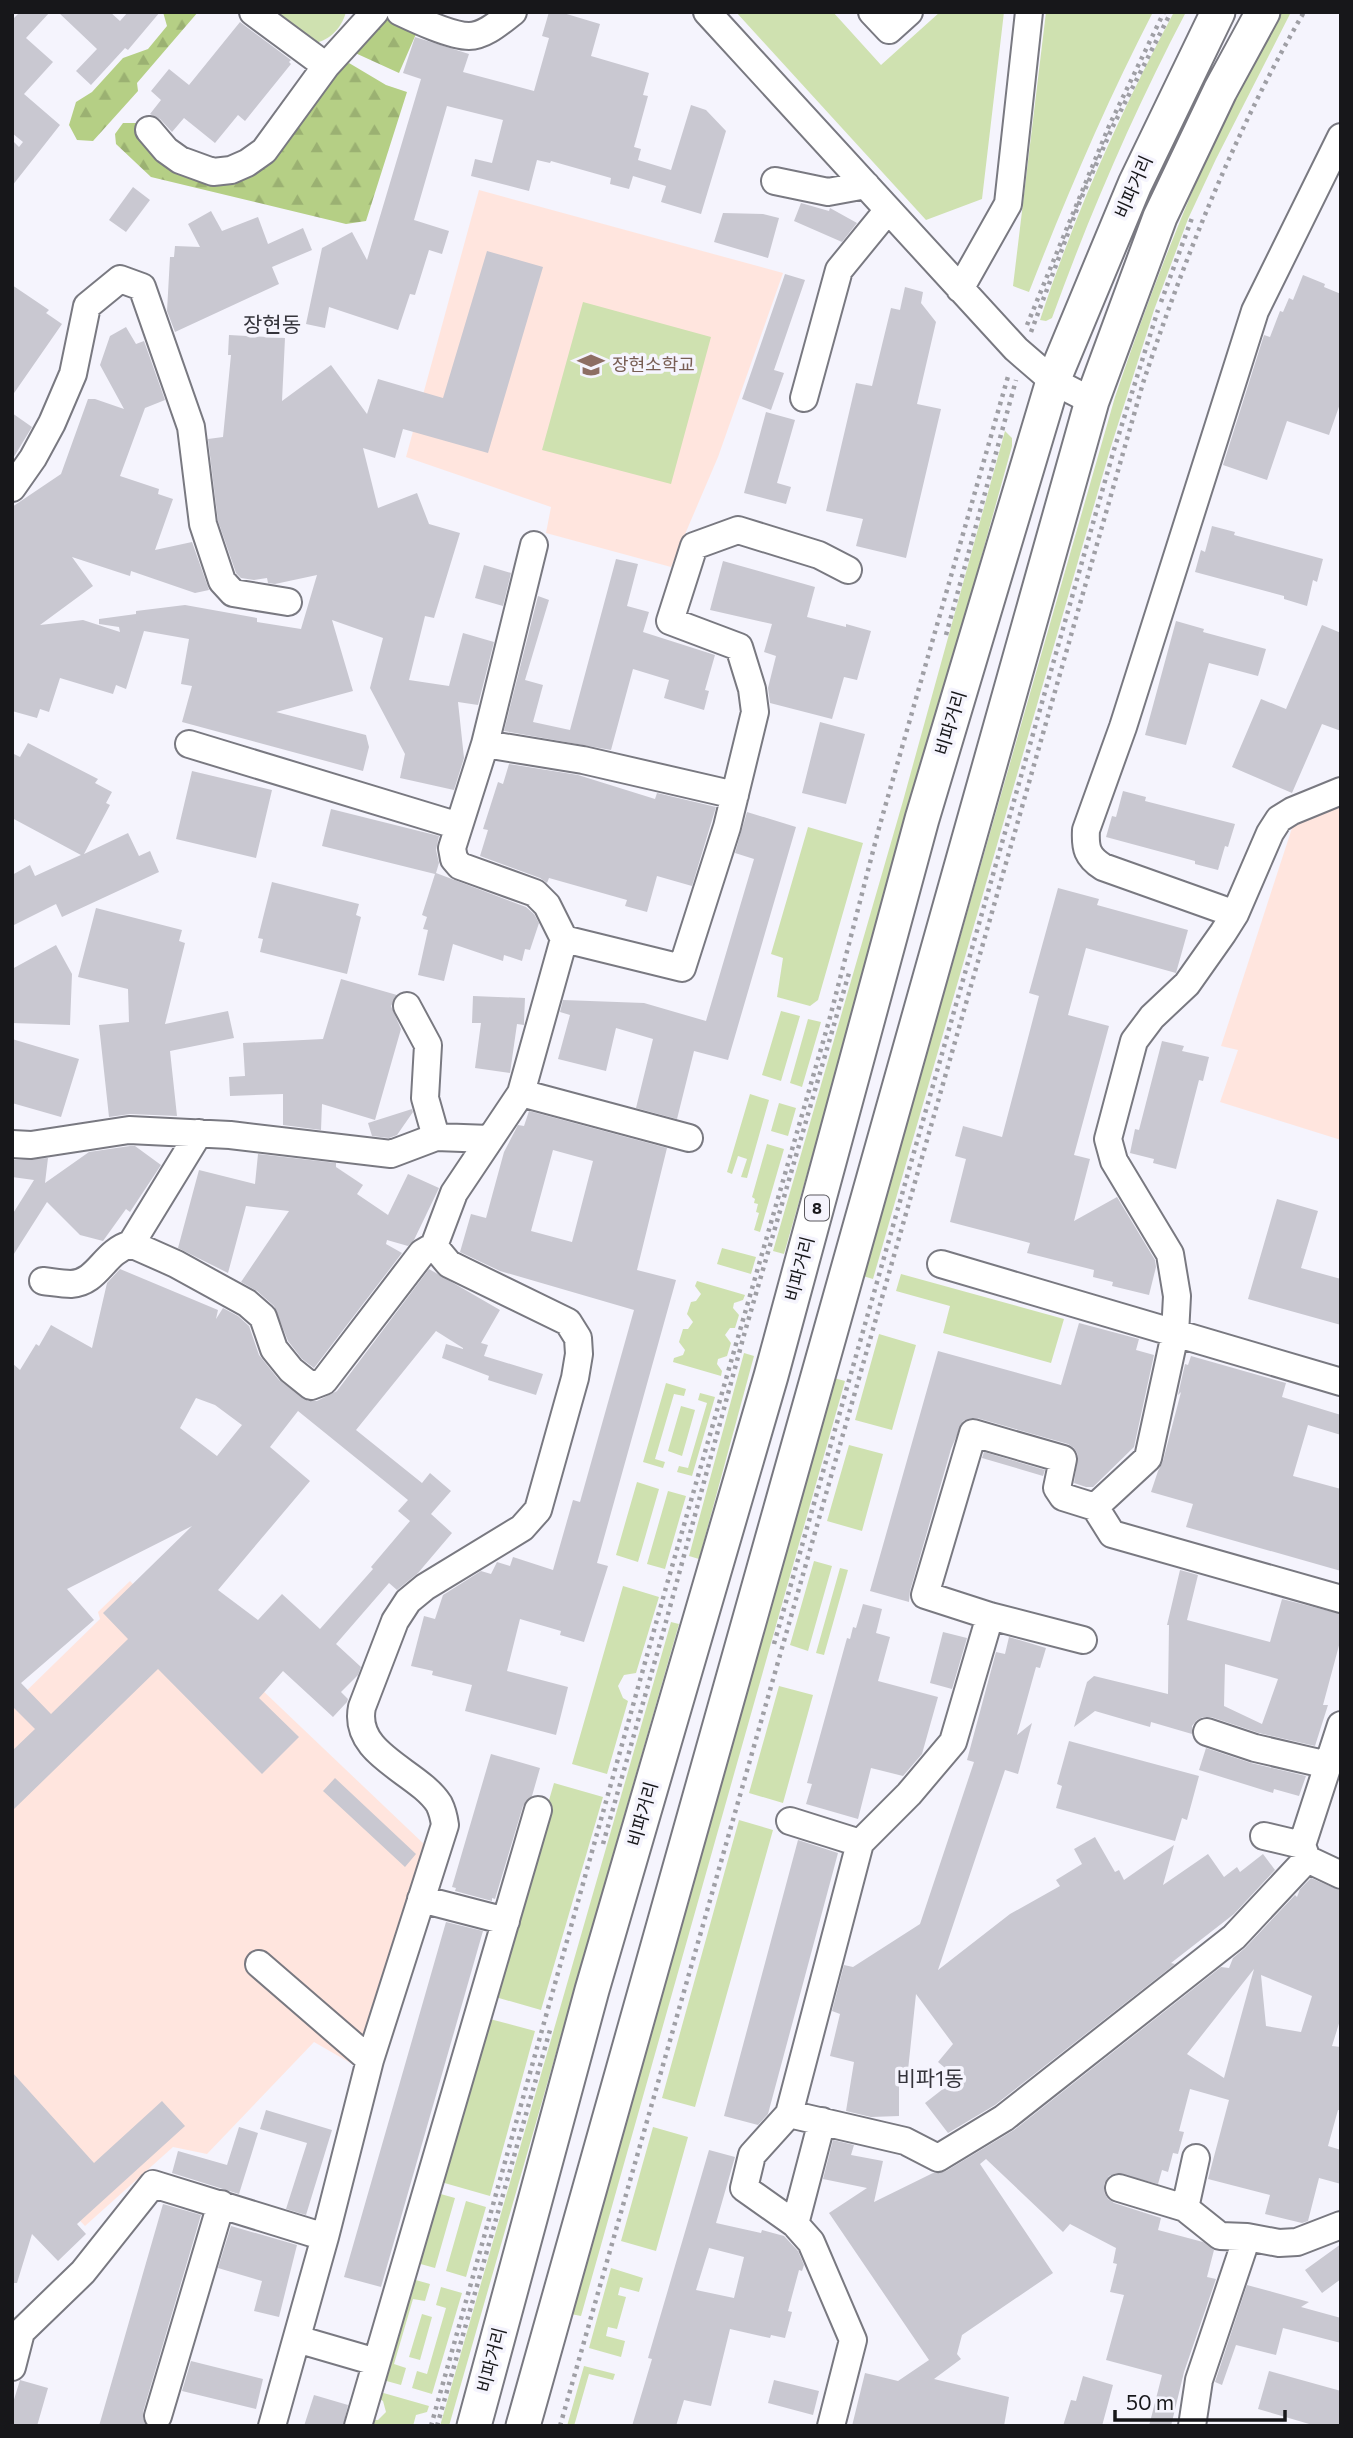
<svg xmlns="http://www.w3.org/2000/svg" width="1353" height="2438" font-family="Commissioner,'Noto Sans KR',sans-serif">
<defs>
<pattern id="forest-firs" width="22" height="20" patternUnits="userSpaceOnUse" patternTransform="scale(1.75)"><rect width="22" height="20" fill="#b5cf85"/><path d="M5 1l3.5 6h-7zM16 11l3.5 6h-7z" fill="#9bb172"/></pattern>
</defs>
<rect width="100%" height="100%" fill="#f5f4fd"/>
<!-- education -->
<path fill="#ffe5de" d="M479 190 783 273 718 457 671 567 546 533 551 507 406 457Z
M1341 806V1140L1220 1102 1238 1050 1221 1046 1293 825Z
M130 1581 207 1659 219 1649 426 1846 366 2035 354 2065 314 2042 207 2154 173 2147 85 2226 49 2188 12 2165V1705L100 1619 98 1612Z"/>
<!-- grass -->
<path fill="#cfe1b0" d="M270 12H346C341 30 328 42 310 44Z
M736 12H833L881 65 940 12H1004L982 199 926 220Z
M1046 12H1153C1106 103 1066 197 1029 292L1013 286Z
M1174 12H1186C1134 111 1090 213 1052 318L1046 321 1040 320C1075 213 1121 111 1174 12Z
M1281 12H1291L1216 159 1188 219 1154 310 1109 453 873 1279 863 1276 1115 397C1160 264 1211 134 1281 12Z
M583 302 711 337 671 484 542 450Z
M1005 431 1012 438V446L913 804 784 1254 773 1251 903 801Z
M808 827 863 843 818 1000 810 1006 777 997 783 958 771 954Z
M781 1011 800 1016 781 1081 762 1075Z
M808 1019 821 1022 802 1087 790 1083Z
M750 1094 769 1100 747 1178 741 1177 747 1159 738 1156 732 1174 727 1172Z
M779 1103 796 1108 788 1136 771 1131Z
M767 1144 784 1149 760 1232 754 1230 759 1213 756 1212 758 1204 754 1203 755 1199 752 1197Z
M722 1248 756 1257 751 1274 717 1264Z
M901 1274 1064 1319 1051 1363 943 1333 950 1306 896 1291Z
M697 1281 745 1295 743 1300 734 1303 733 1308 739 1315 735 1328H730L725 1335 731 1343 727 1356 718 1359 717 1364 722 1371 721 1376 673 1362 674 1358 683 1355 685 1350 679 1342 683 1329H688L693 1322 687 1314 691 1302 696 1301 701 1294 695 1286Z
M879 1334 916 1345 892 1430 855 1420Z
M744 1353 754 1356 699 1559 689 1556Z
M834 1378 845 1381 581 2316 571 2314Z
M666 1383 686 1389 684 1396 674 1394 655 1459 665 1462 663 1468 643 1462Z
M700 1393 715 1397 692 1476 677 1472 679 1466 688 1468 707 1403 698 1400Z
M681 1406 695 1410 682 1456 668 1451Z
M849 1445 883 1454 862 1531 827 1521Z
M637 1482 659 1489 638 1562 616 1555Z
M668 1491 686 1496 665 1569 647 1564Z
M814 1561 832 1566 808 1651 790 1645Z
M840 1568 848 1570 824 1655 816 1653Z
M623 1586 659 1597 636 1673 624 1675 618 1686 623 1698 628 1701 607 1774 572 1764Z
M671 1622 679 1624 449 2426H440Z
M779 1686 813 1695 783 1803 749 1793Z
M554 1783 603 1797 541 2010 492 1996Z
M739 1820 773 1830 695 2107 662 2098Z
M486 2018 535 2031 490 2196 441 2182Z
M653 2127 688 2137 656 2251 621 2241Z
M437 2193 455 2198 435 2268 417 2263Z
M466 2201 486 2207 466 2277 446 2271Z
M611 2268 643 2278 639 2292 620 2287 618 2295 626 2297 617 2329 608 2327 606 2336 625 2341 621 2357 589 2348Z
M412 2279 430 2284 425 2301 413 2299 394 2364 406 2368 401 2385 383 2380Z
M441 2287 462 2293 432 2394 412 2388 417 2371 427 2374 446 2308 436 2305Z
M422 2314 432 2317 420 2360 409 2357Z
M584 2366 615 2374 613 2380 589 2374 574 2426H567Z
M380 2392 429 2406 427 2412 416 2415 413 2426H370L372 2420H378L386 2412 383 2401 378 2398Z"/>
<!-- forest -->
<path fill="url(#forest-firs)" d="M163 12H198L137 83 138 91 93 141 77 140 69 125 76 102 92 92 123 58 148 49 167 26Z
M383 17 416 34 399 73 353 52Z
M349 63 386 85 407 92 366 221 346 224 151 177 116 144 115 134 123 123H140L223 179 341 67Z"/>
<!-- building -->
<path fill="#c9c8d1" fill-rule="evenodd" d="M20 12H50L26 38 53 62 24 94 60 125 12 186V140L19 147 23 142 12 133V20Z
M58 12H110L120 21 128 12H160L128 50 125 48 91 85 76 71 97 49Z
M549 12H560L600 24 591 56 649 73 643 95 648 96 634 147 641 149 638 160 671 170 691 105 706 110 726 131 701 214 661 202 666 186 633 176 629 189 610 184 611 178 551 161 550 163 537 160 529 191 471 176 475 159 492 163 503 120 447 106 414 220 449 231 442 254 429 250 415 295 410 294 398 330 329 307 325 328 306 324 322 248 352 232 367 260 421 79 403 73 415 37 469 54 463 72 534 91 549 38 542 36Z
M240 22 291 60 289 62 291 64 245 121 238 115 215 143 184 118 172 132 160 119 150 114 161 100 151 91 169 69 189 85Z
M133 187 150 200 126 232 109 220Z
M801 203 829 211 830 208 857 223 842 242 794 221Z
M211 211 222 231 258 217 268 244 303 228 312 250 272 267 279 284 175 332 167 311 170 257H174L175 246 200 247 188 224Z
M723 213 763 214 779 218 768 258 714 242Z
M487 251 543 267 488 453 403 429 395 458 363 448 378 508 417 493 429 524 460 533 434 618 425 616 409 680 449 686 463 633 494 642 478 705 458 702 464 758 454 790 400 778 405 754 370 688 383 638 332 620 353 691 276 712 366 735 369 747 363 771 182 722 192 686 181 684 189 639 144 631 126 689 116 685 113 694 60 678 49 712 40 709 37 718 12 711V507L61 474 88 399H95L124 409 100 365 110 336 126 327 136 344 144 341 165 400 145 408 120 476 159 489 158 494 173 499 155 550 192 542 209 590 195 593 131 571 130 576 72 557 93 586 40 625 83 620 120 632 119 627 99 624V619L136 614V611L185 605 257 618V622L301 629 317 575 275 584 268 583 267 578 254 580 241 578 236 573 218 521 208 439 223 437 231 355H228L229 335 285 338 282 401 331 365 367 414 378 379 443 398Z
M785 274 805 280 774 370 784 373 771 410 742 399Z
M1303 275 1325 284 1324 287 1341 294V401L1329 435 1287 421 1267 480 1223 465 1264 335 1270 337 1280 311 1283 312 1289 298 1293 300Z
M12 285 49 310 46 313 62 324 12 396Z
M905 287 923 292 921 303 936 322 917 404 941 409 906 558 856 546 863 519 826 511 856 383 872 386 891 308 900 310Z
M766 412 795 420 777 483 791 487 786 504 744 493Z
M12 413 32 427 12 460Z
M1212 526 1235 532 1234 535 1323 559 1317 582 1313 580 1307 606 1284 599V596L1195 572 1201 550 1205 552Z
M616 559 638 564 627 606 649 612 643 632 715 655 705 690 709 691 704 710 664 698 669 680 633 669 611 750 504 731 538 596 549 600 525 680 543 685 533 722 570 730Z
M723 561 815 587 807 617 846 627V624L871 631 857 680 844 677 832 719 770 703 768 688 776 656 764 652 772 624 710 610Z
M484 565 511 573 503 606 475 598Z
M1176 621 1204 629 1203 632 1266 649 1258 676 1209 663 1186 745 1145 735Z
M1322 625 1341 633V731L1322 724 1292 793 1232 767 1261 699 1286 709Z
M820 722 865 734 846 804 802 793Z
M28 743 98 779 95 783 112 792 106 803 110 805 84 854 128 833 139 856 150 851 159 872 62 917 56 904 12 926V875L30 865 35 876 81 855 12 818V753L20 757Z
M509 764 578 775 655 799 657 793 716 807 692 886 657 876 647 912 625 906 627 900 549 878 547 883 540 878 480 856 488 830 483 829 498 782 503 784Z
M192 771 272 790 256 858 176 839Z
M1123 791 1146 797 1145 801 1235 824 1228 847 1225 846 1218 870 1195 864V861L1106 837 1112 816 1116 817Z
M331 809 439 836 436 850 439 863 436 873 526 907 534 914 539 923 530 950 525 949 522 961 504 955 503 961 453 944 444 981 418 975 428 930 423 929 427 917 422 915 435 874 322 846Z
M747 812 796 827 728 1060 694 1051 677 1119 636 1108 653 1039 616 1028 606 1071 558 1059 570 1015 560 1012 563 1000 644 1003 706 1021 754 859 735 853Z
M272 882 359 904 356 915 361 917 347 974 260 952 263 939 258 938Z
M1058 888 1099 899 1097 905 1188 930 1176 973 1086 948 1068 1015 1109 1026 1074 1155 1090 1159 1074 1221 1117 1197 1155 1260 1156 1267 1149 1295 1112 1286 1113 1282 1093 1277 1094 1270 1027 1253 1030 1243 950 1222 966 1159 955 1156 963 1126 1002 1137 1039 996 1029 993Z
M96 908 182 930 179 941 185 943 165 1024 228 1011 234 1038 170 1051 177 1116 130 1114 109 1117 99 1025 129 1022 128 989 78 977Z
M56 945 72 974 70 1025 12 1023V969Z
M341 979 397 995 391 1006 401 1029 375 1120 322 1104 321 1130 283 1125V1094L230 1096 229 1077 245 1076 243 1043 323 1039Z
M473 996 525 998 524 1022V1025L517 1024 510 1073 475 1068 481 1023H472Z
M12 1039 79 1059 61 1117 12 1103Z
M1162 1041 1184 1046 1182 1051 1209 1057 1203 1081 1199 1080 1176 1169 1153 1163 1154 1159 1130 1153 1135 1129 1139 1130Z
M412 1109 413 1112 397 1135 389 1138 372 1136 368 1123Z
M529 1111 667 1148 637 1270 676 1280 597 1563 608 1566 584 1642 560 1635 561 1631 520 1619 507 1671 568 1687 556 1735 465 1711 472 1685 432 1675 433 1671 411 1666 424 1616 435 1619 443 1595 481 1571 491 1574 497 1562 510 1566 513 1557 553 1570 573 1500 580 1502 634 1310 500 1271 460 1252 471 1214 486 1218 504 1152 518 1125 524 1126ZM553 1150 593 1161 572 1242 531 1231Z
M130 1146H135L161 1165 130 1212 126 1209 103 1241 80 1235 47 1202 12 1257V1215L34 1180 12 1177V1160L48 1158 45 1183 89 1152Z
M258 1154 336 1163V1167L363 1185 357 1194 388 1215 408 1174 439 1188 414 1240 408 1246 387 1240 386 1244 402 1253 314 1368 302 1359 288 1341 274 1306 257 1291 241 1282 289 1211 246 1206 228 1273 178 1248 199 1170 255 1184Z
M1277 1199 1318 1211 1301 1268 1341 1279V1325L1248 1299Z
M120 1269 218 1310 216 1319 223 1308 238 1316 249 1326 259 1355 279 1380 308 1401H317L337 1391 429 1269 500 1310 481 1343 488 1345 484 1356 543 1374 536 1395 488 1380 489 1376 442 1358 446 1344 463 1349V1348L436 1331 356 1430 422 1483 430 1473 451 1491 431 1514 452 1533 418 1573 397 1590 389 1583 336 1644 361 1667 358 1675 341 1692 348 1699 347 1702 333 1717 283 1671 259 1698 299 1737 262 1774 158 1669 12 1811V1751L35 1729 12 1706V1363L20 1370 36 1344 39 1346 51 1325 92 1348 107 1283ZM196 1398 215 1405 242 1425 217 1456 180 1428ZM298 1411 408 1500 398 1511 410 1521 371 1567 373 1569 320 1629 282 1594 258 1620 218 1590 310 1481 270 1447ZM192 1526 103 1613 128 1639 51 1714 21 1683 94 1620 67 1589Z
M1079 1323 1139 1339 1136 1350 1154 1355 1134 1447 1093 1487H1086L1074 1483 1078 1455 1074 1448 1068 1444 977 1418H970L963 1421 951 1449 910 1591 909 1602 870 1591 938 1351 1061 1385Z
M1191 1356 1286 1383 1282 1397 1341 1415V1435L1308 1425 1293 1476 1341 1489V1571L1186 1527 1193 1504 1151 1492 1158 1471 1163 1461 1181 1392 1178 1395 1185 1364 1188 1365Z
M984 1452 1045 1470 1043 1476 982 1458Z
M1180 1570 1198 1575 1187 1620 1270 1642 1282 1599 1341 1614V1638L1323 1705H1328L1315 1746 1259 1733 1211 1717H1203L1197 1720 1192 1726V1734L1151 1722 1150 1727 1095 1711 1074 1727 1087 1682 1094 1676 1168 1694 1169 1625H1167ZM1225 1664 1278 1679 1262 1724 1224 1706Z
M863 1604 882 1609 876 1633 890 1637 878 1681 938 1697 922 1754 903 1776 871 1768 858 1819 806 1804 812 1784 807 1783 847 1638 850 1639 853 1627 856 1628Z
M943 1632 967 1638 952 1689 930 1683Z
M1009 1637 1046 1648 1040 1668 1036 1667 1017 1735 1032 1723 1018 1774 1005 1770 938 1970 1010 1914 1060 1886 1056 1880 1082 1864 1074 1849 1095 1837 1115 1872 1119 1870 1124 1880 1174 1845 1163 1885 1208 1854 1224 1877 1237 1867 1240 1872 1263 1854 1275 1870 1234 1914 1171 1963 1175 1964 995 2105 948 2133 925 2103 957 2078 938 2062 953 2044 916 1994 907 2080 899 2069V2116L871 2117 846 2111 854 2062 830 2056 840 2014 832 2011 844 1965 853 1967 920 1924 974 1762 967 1760 996 1652 1005 1654Z
M1069 1741 1199 1776 1187 1820 1182 1818 1175 1841 1056 1808 1062 1786 1057 1784Z
M1206 1748 1251 1763 1306 1776 1299 1796 1274 1789 1273 1793 1199 1770Z
M491 1754 540 1768 532 1796 523 1806 495 1899 492 1898V1901L455 1891 456 1888 452 1887Z
M335 1778 416 1854 405 1867 323 1791Z
M798 1840 838 1853 768 2114 758 2125 724 2116Z
M1311 1878 1341 1891V2017L1332 2046 1341 2047V2110H1338L1328 2146 1341 2150V2184L1319 2178 1308 2221 1302 2223 1265 2214 1270 2195 1208 2179 1229 2100 1190 2089 1179 2131 1184 2132 1178 2154 1173 2153 1168 2172 1162 2170 1158 2184 1116 2173 1109 2176 1104 2184V2192L1108 2199 1114 2203 1161 2218 1158 2230 1203 2242 1214 2250 1207 2277 1216 2279 1184 2372 1171 2426H1149L1162 2375 1106 2360 1124 2295 1110 2292 1117 2264 1113 2263 1116 2248 1070 2224 1063 2232 986 2159 980 2164 1053 2273 962 2335 957 2354 961 2359 934 2379 1009 2397 1004 2426H852L865 2373 898 2381 929 2360 829 2213 867 2188 823 2179 833 2140 854 2145 851 2155 883 2161 874 2202 933 2173 946 2171 1014 2130 1221 1967 1229 1968 1233 1958 1245 1948 1295 1895 1297 1897 1300 1889ZM1254 1969 1224 2078 1187 2054ZM1261 1975 1312 1996 1301 2032 1266 2026Z
M446 1922 483 1931 381 2287 344 2277Z
M12 2072 94 2163 162 2101 185 2126 77 2224 86 2234 58 2261 32 2234 17 2283H12Z
M266 2110 332 2130 306 2215 286 2209 307 2143 260 2129Z
M239 2127 258 2133 239 2194 172 2173 178 2151 227 2165Z
M709 2150 735 2157 716 2223 761 2233 762 2230 784 2236 798 2251 804 2265 802 2271 799 2270 788 2311 792 2312 785 2338 771 2335 770 2338 730 2329 711 2406 684 2400 676 2426H632L652 2359 648 2358ZM709 2248 744 2257 734 2298 696 2290Z
M163 2204 201 2215 143 2412V2419L146 2426H99Z
M231 2226 297 2245 279 2317 254 2311 262 2281 218 2268Z
M1341 2244V2279L1322 2293 1305 2270Z
M1247 2285 1309 2302 1301 2307 1341 2318V2343L1283 2328 1276 2355 1236 2345 1222 2385 1215 2382Z
M191 2361 263 2379 256 2409 182 2391Z
M1269 2371 1341 2391V2426H1316L1258 2409Z
M1083 2376 1113 2385 1102 2426H1063L1071 2400 1076 2401Z
M20 2380 48 2388 37 2426H12V2406Z
M774 2380 819 2391 813 2415 768 2403Z
M314 2395 348 2405 343 2426H304Z"/>
<g fill="none" stroke-linecap="round" stroke-linejoin="round">
<!-- minor casing -->
<g stroke="#797981" stroke-width="30">
<path id="minor" d="M253 12 326 66 375 12
M400 12C417 20 451 36 469 36 485 36 501 21 513 12
M707 12 1016 349 1053 381 1092 401
M872 12 889 30 909 12
M149 130 166 150 180 160 213 172 231 170 247 163 264 151 326 66
M775 181 828 192 866 185
M960 289 1008 204 1029 12
M804 398 839 270 888 210
M12 488 33 458 52 423 73 374 87 306 120 279 142 287 191 427 203 524 222 581 233 593 288 602
M189 744 459 826
M485 744 534 545
M1235 914 1103 867C1087 857 1085 848 1086 830L1123 727 1255 311 1341 137
M564 939 547 905 535 893 460 866 454 859 452 848 485 744 583 760 735 795
M407 1006 428 1045 425 1098 436 1137
M521 1093 689 1138
M12 1144 31 1145 129 1130 230 1135 391 1154 436 1137 490 1139
M131 1244 176 1264 247 1303 263 1317 274 1349 291 1370 311 1386 324 1381 422 1253 434 1246
M941 1264 1341 1382
M43 1281C52 1282 62 1284 71 1284 99 1282 103 1252 131 1244L199 1133
M1095 1507 1112 1534 1341 1599
M1083 1640 990 1616 925 1595 973 1433 1063 1459 1057 1488 1063 1497 1095 1507 1148 1458 1175 1334 1177 1296 1170 1254 1114 1161 1108 1139 1134 1041 1152 1017 1187 984 1223 933 1235 914 1270 833 1279 819 1292 811 1341 791
M1207 1732 1255 1748 1328 1765
M1264 1836 1302 1845
M860 1843 909 1794 953 1742 990 1616
M1307 1859 1302 1845 1341 1725
M421 1899 506 1921
M259 1964 370 2060
M789 2114 860 1843 790 1821
M1119 2188 1185 2208 1220 2236 1247 2237 1279 2243 1297 2242 1341 2225
M1185 2208 1196 2158
M795 2224 822 2121
M297 2339 376 2362
M12 2367 21 2332 83 2272 153 2184 325 2237
M158 2416 221 2204
M272 2426 325 2237 370 2060 445 1825C444 1818 442 1810 439 1804 418 1771 352 1755 362 1707L395 1621 408 1601 425 1587 522 1528 538 1510 575 1378 579 1354 578 1338 568 1322 449 1264 434 1246 454 1193 521 1093 564 939 682 968 727 827 755 712 752 689 739 647 670 621 694 546 738 530 819 555 848 570
M358 2426 538 1810
M831 2426 853 2340 811 2242 795 2224 744 2188 752 2155 789 2114 905 2141 938 2158 1004 2118 1234 1937 1307 1859 1341 1875
M1192 2426 1199 2380 1247 2237"/>
</g>
<!-- major casing -->
<g stroke="#797981" stroke-width="37">
<path id="major" d="M474 2426 592 1990 771 1376 922 819 1053 381 1135 184 1218 12
M523 2426 1092 401 1160 217 1220 91 1263 12"/>
</g>
<!-- path -->
<path stroke="#9f9fa5" stroke-width="4.5" stroke-dasharray="3.5 5" stroke-linecap="butt" d="M1161 302 1192 218
M1027 325 1109 126 1164 12
M1031 332 1080 201 1112 128 1171 12
M946 635 1016 380
M774 1644 1113 453 1158 310
M603 1844 664 1629 744 1335 849 973
M431 2426 667 1584 829 1021 879 828 1009 373
M437 2426 550 2030
M560 2426 1143 383C1186 254 1236 129 1304 12"/>
<!-- minor -->
<use href="#minor" stroke="#fff" stroke-width="26"/>
<!-- major -->
<use href="#major" stroke="#fff" stroke-width="33"/>
</g>
<!-- icons -->
<defs>
<g id="school-bare" transform="scale(2.1)"><path d="M0-5L7-2L0 1L-7-2ZM-4 1L0 2.5L4 1V4Q0 6-4 4Z" fill="#8d6e63" stroke="#f5f4fd" stroke-width="2.5" paint-order="stroke"/></g>
</defs>
<g fill-rule="evenodd">
<use href="#school-bare" x="591" y="365"/>
</g>
<g text-anchor="middle" stroke-width="7" stroke-linejoin="round" paint-order="stroke">
<!-- shield labels -->
<rect fill="#f5f4fd" stroke="#5a595e" stroke-width="2" x="805" y="1195.5" width="24" height="25" rx="5"/>
<g font-size="16" font-weight="bold" fill="#17171a">
<text x="817" y="1214">8</text>
</g>
<!-- street labels -->
<g font-size="18" fill="#17171a" stroke="#f5f4fd">
<text transform="translate(1134 187) rotate(-66)" y="6">비파거리</text>
<text transform="translate(951 723) rotate(-73)" y="6">비파거리</text>
<text transform="translate(800 1269) rotate(-75)" y="6">비파거리</text>
<text transform="translate(643 1814) rotate(-74)" y="6">비파거리</text>
<text transform="translate(492 2360) rotate(-75)" y="6">비파거리</text>
</g>
<!-- education labels -->
<g font-size="18" fill="#785e54" stroke="#f5f4fd" text-anchor="start">
<text x="612" y="371">장현소학교</text>
</g>
<!-- quarter labels -->
<g font-size="21" fill="#35343b" stroke="#f5f4fd">
<text x="272" y="332">장현동</text>
<text x="930" y="2086">비파1동</text>
</g>
</g>
<!-- border -->
<rect width="1353" height="2438" fill="none" stroke="#17171a" stroke-width="28"/>
<!-- scale -->
<path d="M1115 2410v10h170v-10" fill="none" stroke="#17171a" stroke-width="3.5"/>
<text x="1126" y="2410" font-size="21" fill="#17171a" stroke="#f5f4fd" stroke-width="5" paint-order="stroke">50 m</text>
</svg>
